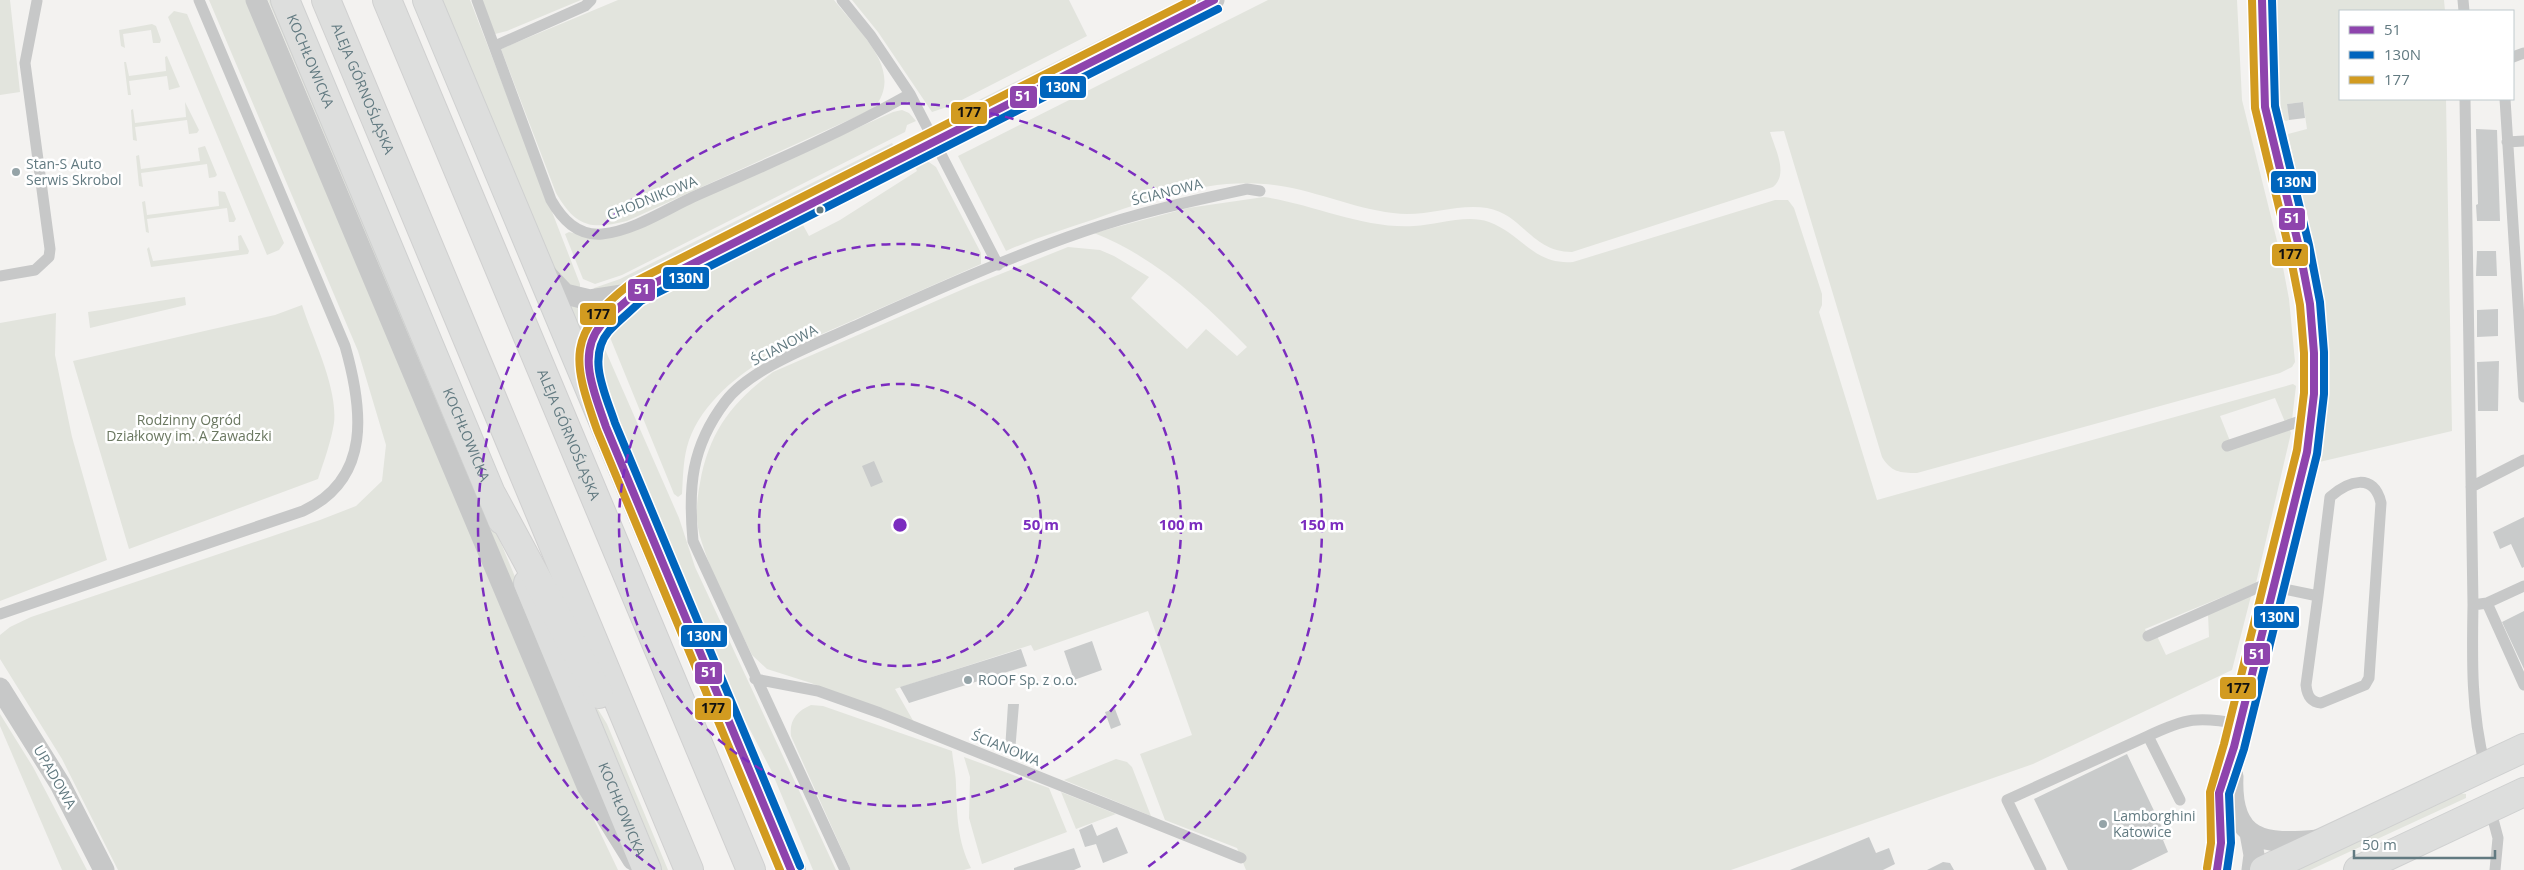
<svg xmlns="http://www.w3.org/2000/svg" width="2524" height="870" font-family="'Open Sans',sans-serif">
<rect width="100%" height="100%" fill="#f3f2f0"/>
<!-- green -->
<path fill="#e2e4dd" d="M0 0H10L20 92 0 95Z
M209 0H248L578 786 618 870H118L62 759 0 659V635L10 627 31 617 320 520 356 506 382 481 386 445 358 351Z
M268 0H274L600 780 577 740Z
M439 0H470L580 284V290L563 283 550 268Z
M482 0H581L507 31 495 34Z
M618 0H834C857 30 907 71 873 109L627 221C590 230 576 227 556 193L501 49Z
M852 0H1069L1087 36 950 106 932 112 878 32Z
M1180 0H1191L969 111 966 110 967 106Z
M1268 0H2237L2242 100 2281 257 2289 299 2295 362 2292 367 2280 373 1917 473C1900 473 1891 472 1882 457L1784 131 1770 132C1775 149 1789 174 1773 187L1572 252C1531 252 1523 214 1487 208 1456 203 1425 218 1393 213 1350 208 1308 187 1264 184 1206 179 1148 200 1095 219 1065 229 1035 238 1006 251L958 156Z
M2277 0H2444L2445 11H2340V99H2446L2452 431 2315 463C2332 391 2325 319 2310 247L2313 246 2288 134 2307 129 2303 102 2287 104 2289 120 2286 121 2283 119C2274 80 2277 40 2277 0Z
M174 11 187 14 284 243 279 250 267 255 168 17Z
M152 24 156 26 161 40 160 43H153L151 30 123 34 125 48 121 46 119 30Z
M167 56 180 87 169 90 167 76 129 81 131 95H128L124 62H126L129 76 166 71 165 57Z
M185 102 199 130 197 133 189 134 187 120 135 127 137 141 133 140 131 110 133 109 135 123 186 117Z
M902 110 909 113 916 121 907 125 905 132 622 275 595 284 583 279 565 234 569 232 596 239 801 153 893 112Z
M892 143 895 148 617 287 592 293 594 288 620 279Z
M205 146 217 175 215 177 209 178 207 164 141 173 143 187 139 186 136 156 139 155 141 169 200 161 198 148Z
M926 160 936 167 981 253V264L765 359C733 378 697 409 687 447 683 462 683 479 682 494L678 497 674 494 607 330 624 317 662 296 803 225 809 236 840 220 917 171 915 166Z
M218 191 225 192 236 219 234 222H229L227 208 147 219 149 233 146 232 142 202 145 201 147 215 219 206Z
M1264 197C1313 204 1363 229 1414 226 1437 225 1466 214 1489 222 1522 234 1533 265 1573 262L1775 200H1788L1794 208 1822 294V305L1819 312 1877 500 2293 384 2296 386 2292 420 2285 422 2275 398 2220 416 2230 441 2290 430 2291 433 2256 583 2145 629 2149 639 2157 636 2166 655 2209 637 2208 614 2251 596 2232 670 2033 764 1731 870H1246L1237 848 1165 820 1140 754 1192 735 1148 611 1034 651 1031 645 895 689 915 724 811 683 767 669 752 655C735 619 714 582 702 543 695 524 696 503 700 483 709 432 732 402 773 372L968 287 1068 247 1100 250 1114 256 1149 277 1131 298 1187 349 1206 329 1237 356 1247 347C1202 301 1155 257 1094 233L1188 208Z
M241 235 249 251 248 254 151 267 147 249 149 247 153 261 239 250 238 236Z
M185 297 186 305 90 328 88 312Z
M569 304 587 307 593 321 585 335 582 336Z
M302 305C313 339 338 388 334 423 331 442 324 461 318 479L129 549 73 361 275 315Z
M56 313 55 355 72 437 107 560 0 601V323Z
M600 338 679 518 695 567 836 870H813L771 770 726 684 595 372Z
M811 705 823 706 952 751C953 762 956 774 956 785 957 815 957 840 971 868L964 870H851L791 736C789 720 797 711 811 705Z
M593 706H596L607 724 668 870H661Z
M0 714 33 767 87 870H62L0 726Z
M964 757 1049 788 1067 832 982 864 969 818 970 777Z
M1116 759 1127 762 1132 767 1151 816 1064 780Z
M1061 792 1116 814 1076 829Z
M2458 793 2466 794V798L2310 870H2288Z"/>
<!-- building -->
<path fill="#c9cbcb" d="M2303 102 2305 118 2289 120 2287 104Z
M2476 129 2497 130 2500 221H2477L2476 205 2478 204Z
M2477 251H2496L2497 276H2476Z
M2498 309V336L2477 337V310Z
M2499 361 2498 411H2478L2477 362Z
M874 461 883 482 871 487 862 466Z
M2524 517V567L2522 568 2511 544 2500 549 2493 532Z
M2524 611V669L2502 622Z
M1092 641 1102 670 1074 680 1064 651Z
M1021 649 1027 666 1010 671 909 703 900 687Z
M1008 704H1019L1015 752 1005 750Z
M1115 709 1121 725 1111 729 1105 712Z
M2127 754 2167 838 2163 840 2168 852 2131 870H2068L2034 799Z
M1092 824 1097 836 1117 827 1128 853 1103 863 1096 844 1085 847 1079 830Z
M1869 837 1876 853 1889 848 1895 864 1883 870H1790Z
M1074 848 1081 867 1074 870H1014V868Z
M1943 862 1950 863 1954 870H1927Z"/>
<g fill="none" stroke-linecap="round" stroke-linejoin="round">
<!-- secondary casing -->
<g stroke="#cfd0d0" stroke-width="30">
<g id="secondary">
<path id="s1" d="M285 0 502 520"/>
<path d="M427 0 791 870"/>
<path id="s2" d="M528 583 647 870"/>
<path d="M2264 870 2524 748"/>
<path d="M2358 870 2524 792"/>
</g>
</g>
<!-- motorway casing -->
<g stroke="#d0d0d0" stroke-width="30">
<g id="motorway">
<path id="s3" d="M326 0 689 870"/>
<path id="s4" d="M387 0 751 870"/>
<path d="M493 497 599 694"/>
</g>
</g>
<!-- service -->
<path stroke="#c7c8c8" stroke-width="11" d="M477 0 551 200C562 219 577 236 602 234 633 231 665 210 693 197 766 165 841 133 910 94
M842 0 871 36 910 94 998 265
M2463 0 2464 11
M495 46 585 6 591 0
M2513 57 2524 53
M2465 99 2473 605
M2505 99 2524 397
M2507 142 2524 141
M0 276 35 270 49 257 50 249 25 63 37 1
M2227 446 2312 417
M2471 487 2524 460
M2274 587 2318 596 2306 685C2307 695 2310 702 2321 703L2365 685 2369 678 2381 503C2374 472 2348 481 2330 497L2318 596
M2487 603 2524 685
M0 614 303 511C372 479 363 409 345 346L199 0
M2148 636 2275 580
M755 679 818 691 880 713 1241 858
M2485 766C2471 712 2472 659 2473 605L2487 603 2524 586
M2180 800 2148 736C2186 718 2198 716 2240 724
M2490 808 2498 838 2495 870
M845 870 693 541C688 487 691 447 725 402 749 369 814 345 851 328 927 294 1004 259 1082 232 1136 213 1191 201 1247 189L1260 191
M2041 870 2007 800 2148 736"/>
<!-- minor -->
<path stroke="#c7c8c8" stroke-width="21" d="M256 0 587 786 633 860
M546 274 565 294 590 300 635 293
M590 377C578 337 609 317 635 293L964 125 1214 0
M0 688 60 784 104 870
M2233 776C2230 842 2264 845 2318 840
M2250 833 2254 855 2252 870
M2217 870C2225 842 2218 827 2219 800 2219 782 2228 764 2234 747L2307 452 2314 394V353L2310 304 2299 247 2265 107 2262 0"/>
<!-- secondary -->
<use href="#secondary" stroke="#dddedd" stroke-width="28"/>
<!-- motorway -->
<use href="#motorway" stroke="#dddedd" stroke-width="28"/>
<!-- bus-1 casing -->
<g stroke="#fff" stroke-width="11">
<path id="bus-1" d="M791 870 606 427C595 394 576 355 601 325 611 313 624 304 635 293L1214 0
M2217 870 2221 843 2219 793 2234 747 2307 452 2314 394V353L2310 304 2299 247 2265 107 2262 0"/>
</g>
<!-- bus-2 casing -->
<g stroke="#fff" stroke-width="11">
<path id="bus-2" d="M800 866 615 423C606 395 586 358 609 331 619 320 631 311 641 301L1218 9
M2227 870 2231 843 2229 794 2244 749 2317 454 2324 394V352L2320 302 2309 245 2275 106 2272 0"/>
</g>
<!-- bus-3 casing -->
<g stroke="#fff" stroke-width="11">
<path id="bus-3" d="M2207 868 2211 843 2210 792 2224 744 2297 450 2304 393V353L2300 305 2289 249 2255 108 2252 0
M780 870 597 430C572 359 566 334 630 284L1192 0"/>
</g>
<!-- bus-1 -->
<use href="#bus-1" stroke="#8e44ad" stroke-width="8"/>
<!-- bus-2 -->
<use href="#bus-2" stroke="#0065bd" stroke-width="8"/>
<!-- bus-3 -->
<use href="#bus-3" stroke="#d29b20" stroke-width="8"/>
</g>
<!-- distance rings -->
<g fill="none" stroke="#7b2cbf" stroke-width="2.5" stroke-dasharray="9 6">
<circle cx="900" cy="525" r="141"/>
<circle cx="900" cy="525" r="281"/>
<path d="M655 869A422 422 0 1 1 1145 869"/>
</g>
<!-- markers -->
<g fill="#95a4a8" stroke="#fff" stroke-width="2">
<circle cx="16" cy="172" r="5"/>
<circle cx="968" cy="680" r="5"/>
<circle cx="2103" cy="824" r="5"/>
</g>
<circle fill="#627a81" stroke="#fff" stroke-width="2" cx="820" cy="210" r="4.5"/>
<g text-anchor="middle" stroke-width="5" stroke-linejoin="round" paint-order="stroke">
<!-- street labels -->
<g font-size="14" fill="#627a81" stroke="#fff">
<text dy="5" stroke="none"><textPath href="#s1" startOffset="66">KOCHŁOWICKA</textPath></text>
<text dy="5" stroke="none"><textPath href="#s3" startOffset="96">ALEJA GÓRNOŚLĄSKA</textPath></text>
<text transform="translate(1167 192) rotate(-14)" y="5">ŚCIANOWA</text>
<text transform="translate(652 198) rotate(-22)" y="5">CHODNIKOWA</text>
<text transform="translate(784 345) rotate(-27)" y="5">ŚCIANOWA</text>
<text dy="5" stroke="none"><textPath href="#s1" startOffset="471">KOCHŁOWICKA</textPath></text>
<text dy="5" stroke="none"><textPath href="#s4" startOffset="471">ALEJA GÓRNOŚLĄSKA</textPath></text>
<text transform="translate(1006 748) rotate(22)" y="5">ŚCIANOWA</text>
<text transform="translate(55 777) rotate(60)" y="5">UPADOWA</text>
<text dy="5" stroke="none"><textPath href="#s2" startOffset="245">KOCHŁOWICKA</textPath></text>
</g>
<!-- poi labels -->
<g font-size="14" fill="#627a81" stroke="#fff" text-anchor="start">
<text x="26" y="169">Stan-S Auto<tspan x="26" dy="16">Serwis Skrobol</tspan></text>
<text x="978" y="685">ROOF Sp. z o.o.</text>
<text x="2113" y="821">Lamborghini<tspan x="2113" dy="16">Katowice</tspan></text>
</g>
<!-- park labels -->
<g font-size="14" fill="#6b7861" stroke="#fff">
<text x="189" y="425">Rodzinny Ogród<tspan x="189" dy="16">Działkowy im. A Zawadzki</tspan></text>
</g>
</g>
<circle cx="900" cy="525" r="8" fill="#7b2cbf" stroke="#fff" stroke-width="2.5"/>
<g font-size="15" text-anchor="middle" font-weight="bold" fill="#7b2cbf" stroke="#fff" stroke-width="5" stroke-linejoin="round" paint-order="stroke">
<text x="1041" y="530">50 m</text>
<text x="1181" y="530">100 m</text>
<text x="1322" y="530">150 m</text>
</g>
<g stroke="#fff" stroke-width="2">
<rect x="1039" y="75" width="48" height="24" rx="5" fill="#0065bd"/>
<rect x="1009" y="85" width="29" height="24" rx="5" fill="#8e44ad"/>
<rect x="950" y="101" width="38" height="24" rx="5" fill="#d29b20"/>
<rect x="2270" y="170" width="47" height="24" rx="5" fill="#0065bd"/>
<rect x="2278" y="207" width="28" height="24" rx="5" fill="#8e44ad"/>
<rect x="2271" y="243" width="38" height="24" rx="5" fill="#d29b20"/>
<rect x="662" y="266" width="48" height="24" rx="5" fill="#0065bd"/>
<rect x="627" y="278" width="29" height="24" rx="5" fill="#8e44ad"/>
<rect x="579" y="302" width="38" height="24" rx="5" fill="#d29b20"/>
<rect x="2253" y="605" width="47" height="24" rx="5" fill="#0065bd"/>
<rect x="680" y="624" width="48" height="24" rx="5" fill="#0065bd"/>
<rect x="2243" y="642" width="28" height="24" rx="5" fill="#8e44ad"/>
<rect x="694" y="661" width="29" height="24" rx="5" fill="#8e44ad"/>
<rect x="2219" y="676" width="38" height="24" rx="5" fill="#d29b20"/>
<rect x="694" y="697" width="38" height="24" rx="5" fill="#d29b20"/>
</g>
<g font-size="14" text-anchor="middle" font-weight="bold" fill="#fff">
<text x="1063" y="92">130N</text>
<text x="1023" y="101">51</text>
<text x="2294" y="187">130N</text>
<text x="2292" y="223">51</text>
<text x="686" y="283">130N</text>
<text x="642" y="294">51</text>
<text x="2277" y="622">130N</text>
<text x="704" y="641">130N</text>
<text x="2257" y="659">51</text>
<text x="709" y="677">51</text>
</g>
<g font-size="14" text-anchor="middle" font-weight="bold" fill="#111">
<text x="969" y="117">177</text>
<text x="2290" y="259">177</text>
<text x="598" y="319">177</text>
<text x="2238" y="693">177</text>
<text x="713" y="713">177</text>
</g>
<!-- legend -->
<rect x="2339" y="10" width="175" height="90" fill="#ffffff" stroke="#c0cacd"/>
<rect x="2349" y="26" width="25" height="8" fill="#8e44ad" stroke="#c0cacd"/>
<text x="2384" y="35" font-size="15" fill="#627a81">51</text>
<rect x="2349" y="51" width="25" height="8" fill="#0065bd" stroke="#c0cacd"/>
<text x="2384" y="60" font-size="15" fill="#627a81">130N</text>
<rect x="2349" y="76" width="25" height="8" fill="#d29b20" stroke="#c0cacd"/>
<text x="2384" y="85" font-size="15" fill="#627a81">177</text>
<!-- scale -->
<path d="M2354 850v8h141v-8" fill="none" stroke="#627a81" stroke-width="2.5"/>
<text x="2362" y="850" font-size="15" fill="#627a81" stroke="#ffffff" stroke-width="4" paint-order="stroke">50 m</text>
</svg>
